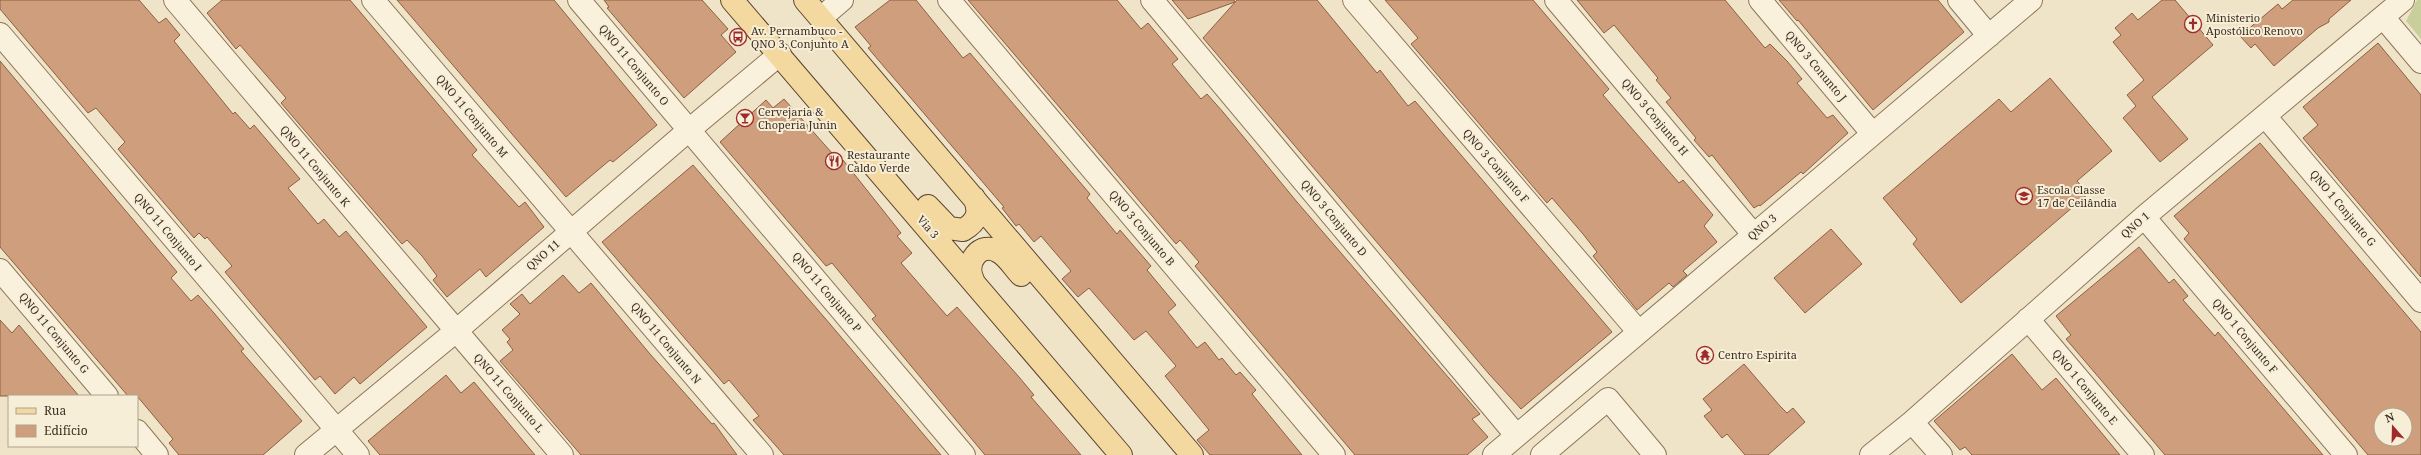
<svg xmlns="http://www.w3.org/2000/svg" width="2421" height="455" font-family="'Noto Serif',serif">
<rect width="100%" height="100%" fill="#f0e4c8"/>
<!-- green -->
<path fill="#c9cf9b" d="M2417 0H2421V39L2406 21Z"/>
<!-- building -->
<path fill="#cf9f7d" stroke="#8d5f41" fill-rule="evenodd" d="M0 0H139L159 23 166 18 180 35 174 41 233 114 235 112 250 129 254 125 300 179 288 188 318 224 324 219 339 237 346 231 427 327 360 384 354 377 335 394 320 376 315 380 225 272 232 266 207 237 205 239 199 233 194 238 118 149 125 142 96 108 88 113 0 9Z
M222 0H350L477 150 472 155 519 207 525 202 544 227 486 277 480 269 447 297 433 280 437 276 422 256 407 240 402 244 281 103 286 98 240 45 236 49 207 13Z
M397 0H554L657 125 613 162 610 160 566 197Z
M604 0H702L728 29 721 35 736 52 684 98 607 8 609 7Z
M890 0H916L963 58 970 53 1090 194 1087 198 1117 234 1120 230 1151 266 1147 270 1176 305 1168 312 1197 348 1205 342 1219 360 1222 358 1236 375 1240 372 1256 390 1252 394 1302 455H1210L1197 440 1209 430 1165 376 1176 366 1146 331 1134 340 1089 288 1078 297 1062 279 1071 271 1041 236 1034 242 1019 224 1016 226 1002 208 1004 207 868 48 871 46 855 27Z
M968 0H1117L1141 29 1148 23 1178 59 1172 64 1201 99 1207 94 1223 112 1297 202 1480 414 1472 419 1488 437 1467 455H1355L1195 266 1199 262 1180 240 1176 244Z
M1172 0H1234L1235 2 1188 19Z
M1237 0H1317L1377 73 1380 70 1408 106 1415 101 1612 332 1521 409 1489 374 1203 38Z
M1385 0H1533L1609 89 1603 95 1679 183 1683 180 1713 215 1704 226 1717 242 1683 271 1687 275 1673 287 1669 283 1637 310 1593 256 1597 252 1583 234 1552 198 1547 203 1411 44 1418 38Z
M1577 0H1725L1765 48 1770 44 1787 61 1802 79 1797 83 1827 118 1833 115 1848 133 1803 174 1801 172 1760 206 1759 205 1754 208 1712 155 1709 157 1694 140 1696 138 1666 102 1671 98 1656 80 1658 78 1614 25 1604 33Z
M1779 0H1938L1964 32 1873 110 1798 20 1797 21Z
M2162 0H2175L2213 45 2152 97 2188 139 2160 162 2123 118 2136 106 2127 95 2144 80 2113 42 2121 35 2115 28 2132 13 2138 20Z
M2293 0H2351L2329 19V22L2318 28 2274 66 2255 44 2251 48 2240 36 2278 4 2282 9Z
M2378 43 2421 95V277L2303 138 2318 125 2303 107Z
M0 61 177 272 171 278 191 301 198 295 214 313 244 349 241 351 302 421 263 455H179L169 443 173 439 137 396H128L0 247Z
M2050 78 2112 151 2077 181 2088 194 1961 303 1913 244 1917 239 1883 198 1999 99 2011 112Z
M784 99 840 162 843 160 901 233 897 236 912 253 901 263 947 316 957 307 1019 377 1034 395 1031 397 1081 455H985L872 319 876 316 832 263 826 266 720 142 766 100 773 108Z
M2260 143 2421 332V455H2368L2184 239 2189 233 2174 216ZM2381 415H2405V439H2381Z
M693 165 830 324 941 455H784L753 420 759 416 729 380 724 384 602 242Z
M1831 229 1862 264 1805 313 1774 278Z
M2139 247 2169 283 2174 279 2188 296 2183 300 2215 336 2218 332 2323 455H2165L2066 339 2071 335 2056 316Z
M563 275 579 293 591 283 650 354 712 424 714 423 737 455H581L500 361 513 350 507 342 510 339 502 330 520 314 510 304 522 294 530 304Z
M0 320 12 333 19 325 79 396H0Z
M2012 354 2042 390 2056 378 2120 455H1972L1965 447 1960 450 1934 421Z
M1744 364 1780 406 1787 413 1793 408 1805 422 1768 455H1745L1727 434 1722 438 1704 416 1712 410 1703 399Z
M446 375 461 393 474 382 535 455H380L368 441Z"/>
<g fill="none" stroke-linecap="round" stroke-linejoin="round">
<!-- minor casing -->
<g stroke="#8d765c" stroke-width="24">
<path id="minor" d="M175 0 562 455
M373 0 762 455
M579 0 964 455
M949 0 1334 455
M1152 0 1516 435
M1354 0 1638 331
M1556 0 1753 234
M1760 0 1872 133
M1959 0 1989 36
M2383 17 2421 62
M821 18 842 0
M0 34 358 455
M2265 116 2421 301
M2144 217 2346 455
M0 270 107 396
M2028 319 2143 455
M1912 422 1941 455
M137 431 157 455
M306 455 456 331 689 130 780 54
M1494 455 2031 0
M1542 455 1608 399 1655 455
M1871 455 1912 422 2144 217 2403 0"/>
</g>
<!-- major casing -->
<g stroke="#5b4430" stroke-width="24">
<path id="major" d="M732 0 1121 455
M805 0 1192 455
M928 206 949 228 963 230C977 222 981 212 974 198
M973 280C964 263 980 240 999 252 1008 257 1014 268 1021 275"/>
</g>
<!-- minor -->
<use href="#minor" stroke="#faf1dc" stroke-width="22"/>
<!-- major -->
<use href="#major" stroke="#f3d9a0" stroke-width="22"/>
</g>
<!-- icons -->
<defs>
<g id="church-ring" transform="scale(0.9)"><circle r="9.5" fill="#f7eed8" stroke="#9e2a2b" stroke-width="1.5"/><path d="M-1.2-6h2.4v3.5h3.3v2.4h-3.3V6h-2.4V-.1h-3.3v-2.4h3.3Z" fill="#9e2a2b"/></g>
<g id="bus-ring" transform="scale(0.9)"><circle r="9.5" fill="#f7eed8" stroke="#9e2a2b" stroke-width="1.5"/><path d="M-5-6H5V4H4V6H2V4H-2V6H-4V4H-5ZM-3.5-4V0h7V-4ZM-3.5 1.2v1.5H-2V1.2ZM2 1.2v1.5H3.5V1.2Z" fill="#9e2a2b"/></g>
<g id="bar-ring" transform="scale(0.9)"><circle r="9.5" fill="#f7eed8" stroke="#9e2a2b" stroke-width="1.5"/><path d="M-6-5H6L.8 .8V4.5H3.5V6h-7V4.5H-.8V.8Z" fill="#9e2a2b"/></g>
<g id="restaurant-ring" transform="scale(0.9)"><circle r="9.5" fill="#f7eed8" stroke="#9e2a2b" stroke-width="1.5"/><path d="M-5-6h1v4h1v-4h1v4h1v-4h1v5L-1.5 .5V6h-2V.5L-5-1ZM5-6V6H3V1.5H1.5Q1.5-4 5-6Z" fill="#9e2a2b"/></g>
<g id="school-ring" transform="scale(0.9)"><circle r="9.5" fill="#f7eed8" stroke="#9e2a2b" stroke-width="1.5"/><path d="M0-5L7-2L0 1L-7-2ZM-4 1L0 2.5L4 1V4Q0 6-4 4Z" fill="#9e2a2b"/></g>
<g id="temple-ring" transform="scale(0.9)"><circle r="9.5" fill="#f7eed8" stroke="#9e2a2b" stroke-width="1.5"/><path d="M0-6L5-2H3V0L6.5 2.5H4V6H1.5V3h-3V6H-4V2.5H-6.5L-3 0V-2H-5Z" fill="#9e2a2b"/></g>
</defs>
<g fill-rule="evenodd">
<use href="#church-ring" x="2193" y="24"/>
<use href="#bus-ring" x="738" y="37"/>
<use href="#bar-ring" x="745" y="118"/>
<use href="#restaurant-ring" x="834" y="161"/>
<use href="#school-ring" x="2024" y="196"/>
<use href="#temple-ring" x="1705" y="355"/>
</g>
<g text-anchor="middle" stroke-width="4" stroke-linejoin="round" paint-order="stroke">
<!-- poi labels -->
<g font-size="11" fill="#3d2e20" stroke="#f7eed8" text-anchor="start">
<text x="2206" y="22">Ministerio<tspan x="2206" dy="13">Apostólico Renovo</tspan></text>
<text x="751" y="35">Av. Pernambuco -<tspan x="751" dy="13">QNO 3, Conjunto A</tspan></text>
<text x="758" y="116">Cervejaria &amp;<tspan x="758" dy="13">Choperia Junin</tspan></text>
<text x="847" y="159">Restaurante<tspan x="847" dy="13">Caldo Verde</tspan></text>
<text x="2037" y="194">Escola Classe<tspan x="2037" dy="13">17 de Ceilândia</tspan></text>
<text x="1718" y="359">Centro Espirita</text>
</g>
<!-- street labels -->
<g font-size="11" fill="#3d2e20" stroke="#f7eed8">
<text transform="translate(634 65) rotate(50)" y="4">QNO 11 Conjunto O</text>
<text transform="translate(1816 66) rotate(50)" y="4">QNO 3 Conunto J</text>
<text transform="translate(472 116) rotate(50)" y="4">QNO 11 Conjunto M</text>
<text transform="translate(1655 117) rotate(50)" y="4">QNO 3 Conjunto H</text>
<text transform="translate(315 166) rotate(50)" y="4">QNO 11 Conjunto K</text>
<text transform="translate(1496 166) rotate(49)" y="4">QNO 3 Conjunto F</text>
<text transform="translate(2343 208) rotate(50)" y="4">QNO 1 Conjunto G</text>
<text transform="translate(1334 218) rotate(50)" y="4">QNO 3 Conjunto D</text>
<text transform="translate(2135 225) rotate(-41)" y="4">QNO 1</text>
<text transform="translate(928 227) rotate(49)" y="4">Via 3</text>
<text transform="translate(1762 227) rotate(-40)" y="4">QNO 3</text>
<text transform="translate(1142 228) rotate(50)" y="4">QNO 3 Conjunto B</text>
<text transform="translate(168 232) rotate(50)" y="4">QNO 11 Conjunto I</text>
<text transform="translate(543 255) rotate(-41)" y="4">QNO 11</text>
<text transform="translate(827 292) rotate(50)" y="4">QNO 11 Conjunto P</text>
<text transform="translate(54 333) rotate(50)" y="4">QNO 11 Conjunto G</text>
<text transform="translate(2245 336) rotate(50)" y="4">QNO 1 Conjunto F</text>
<text transform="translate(666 343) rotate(50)" y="4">QNO 11 Conjunto N</text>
<text transform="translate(2085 387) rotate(50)" y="4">QNO 1 Conjunto E</text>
<text transform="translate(509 393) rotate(49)" y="4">QNO 11 Conjunto L</text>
</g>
</g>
<!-- legend -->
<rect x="8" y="395" width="130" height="52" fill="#f7eed8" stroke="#ada18e"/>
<rect x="16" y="408" width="20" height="6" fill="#f3d9a0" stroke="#ada18e"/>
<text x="44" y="415" font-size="12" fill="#3d2e20">Rua</text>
<rect x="16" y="425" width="20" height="12" fill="#cf9f7d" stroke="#ada18e"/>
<text x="44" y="435" font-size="12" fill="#3d2e20">Edifício</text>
<!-- north arrow -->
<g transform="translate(2393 427) rotate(340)"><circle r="19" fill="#f7eed8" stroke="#ada18e"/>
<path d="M0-3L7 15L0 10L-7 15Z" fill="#9e2a2b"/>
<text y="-6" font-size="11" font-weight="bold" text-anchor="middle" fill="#3d2e20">N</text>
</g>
</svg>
